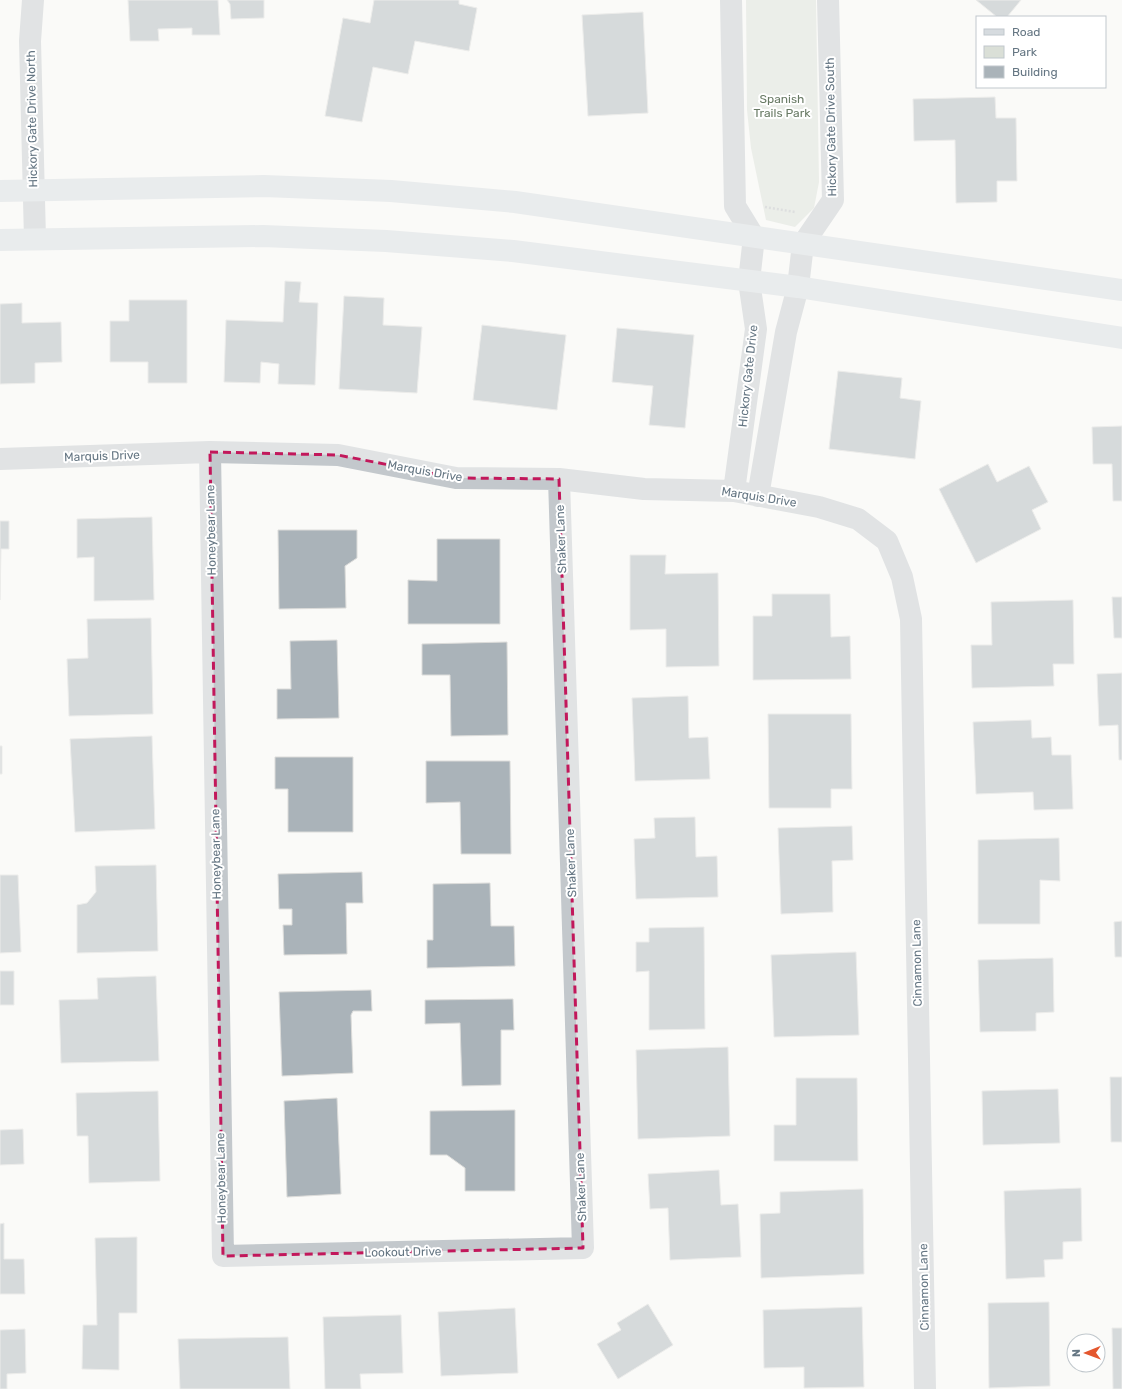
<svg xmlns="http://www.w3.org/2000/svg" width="1122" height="1389" font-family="Rubik,sans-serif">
<rect width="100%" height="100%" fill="#fafaf8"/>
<!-- green -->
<path fill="#dadfd7" d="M746 0H816L819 182 814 208 795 227 766 220 751 148 747 110Z"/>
<!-- building -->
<path fill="#aab3b9" stroke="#dcdcda" d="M128 0H218L220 35H192V28L158 29 159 41H130Z
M227 0H264V18L231 19 230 4Z
M374 0H459V4L477 8 469 51 415 41 408 74 373 67 362 122 325 116 343 18 370 23Z
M976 0H1021L1007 17H997Z
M643 12 648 113 588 116 582 15Z
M995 97 996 118H1016L1017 181H997V202L956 203 955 140 914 141 913 99Z
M285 281 301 282 299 302 318 303 315 385 278 384 279 364 261 362 260 383 224 382 226 320 283 322Z
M344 296 384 298 383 325 422 327 417 393 339 389Z
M129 300H187V383H148V362H110V321H129Z
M22 303V323L61 322 62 362 35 363V383L0 384V304Z
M482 325 566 335 557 410 473 400Z
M617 328 694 335 685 428 649 425 653 386 612 382Z
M838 371 902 378 900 398 921 401 915 459 829 449Z
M1122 426V501H1113L1112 464H1093L1092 427Z
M988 464 997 482 1029 466 1048 502 1032 510 1041 529 976 563 939 489Z
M152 517 154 600 94 601V557L77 558V519Z
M0 521H9V549H1L0 600Z
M278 530H357V558L345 566 346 608 279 609Z
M437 539H500V624H408V580L437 581Z
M630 555H666L665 574 718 573 719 666 666 667V629L630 630Z
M772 594H830L831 637 850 636 851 679 753 680V616H772Z
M1112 597H1122V638H1114Z
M1073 600 1074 664H1053L1054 686 972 688 971 645H992L991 602Z
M151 618 153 714 69 716 67 659 88 658 87 619Z
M337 640 339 718 277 719V689H291L290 641Z
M507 642 508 735 451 736 450 675H422V644Z
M1122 673V760H1119L1118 725 1099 726 1097 674Z
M688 696 689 738 708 737 710 779 635 781 632 698Z
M768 714H851L852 789H831V808H769Z
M1031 720 1032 738 1051 737 1052 755H1071L1073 809 1034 810 1033 792 976 794 973 722Z
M152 736 155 829 75 832 70 739Z
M0 746H2V774H0Z
M275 757H353V832H288V789H275Z
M426 761H510L511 854H461L460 802 426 803Z
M695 817 696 857 717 856 718 897 636 899 634 839 655 838 654 818Z
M852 826 853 860 832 861 833 912 781 914 778 828Z
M1059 838 1060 881 1040 880V924H978V840Z
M156 865 158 951 77 953V905L87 903 96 892 95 866Z
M362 872 363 903H346L347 954 284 955 283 925H292V909H279L278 874Z
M0 875H18L21 952 0 953Z
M490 883 491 926H514L515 966 427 968V940H433V884Z
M1122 921V957H1115L1114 922Z
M704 927 705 1029 649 1030V971L636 972V942H649V928Z
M856 952 859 1035 774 1037 771 955Z
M1053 958 1054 1012 1036 1013V1031L980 1032 978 960Z
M0 971H14V1005H0Z
M156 976 159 1061 61 1063 59 1000 98 999 97 978Z
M371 990 372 1011H353L351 1015 353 1073 282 1076 279 992Z
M513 999 514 1030H501V1085L462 1086 460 1023 425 1024V1000Z
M728 1047 730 1136 638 1139 636 1050Z
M1110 1077H1122V1142H1111Z
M796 1078H857L858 1161H774V1125H796Z
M1058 1089 1060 1143 983 1145 982 1091Z
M158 1091 160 1181 89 1183 88 1136H77L76 1093Z
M337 1098 341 1194 287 1197 284 1101Z
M515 1110V1191H465V1168L447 1155H430V1111Z
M23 1129 24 1164 0 1165V1130Z
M719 1170 721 1205 738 1204 741 1257 670 1260 668 1208 650 1209 648 1174Z
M1081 1188 1082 1241 1063 1242V1259L1044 1260 1045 1277 1006 1279 1004 1191Z
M863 1189 864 1274 761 1278 760 1214 780 1213V1192Z
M4 1223V1259H24L25 1294H0V1224Z
M137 1237V1313H119V1370L82 1369 83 1325H97L95 1238Z
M1049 1302 1050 1386 989 1388 988 1303Z
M648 1304 673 1345 618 1379 597 1344 621 1330 617 1323Z
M862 1307 864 1387 804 1388V1367L764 1368 763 1310Z
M515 1308 518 1373 441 1376 438 1312Z
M401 1315 403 1373 360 1374 361 1389H325L323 1317Z
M1112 1328H1122V1389H1113Z
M25 1329 26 1373 7 1374V1389H0V1330Z
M288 1337 290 1389H180L178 1339Z"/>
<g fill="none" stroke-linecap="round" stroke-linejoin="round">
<!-- path -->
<path stroke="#bbbfc2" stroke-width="2.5" stroke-dasharray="2 2" stroke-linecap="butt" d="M765 207 795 212"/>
<!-- street -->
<path stroke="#c3c8cc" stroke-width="22" d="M33 0 30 41 35 239
M731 0 735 206 754 237 749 281 756 329 734 491
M210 452 223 1256 583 1248 559 479
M0 459 210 452 338 455 456 478 559 479 644 489 734 491 819 507 858 519 887 541 902 577 911 619 925 1389
M758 496 786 332 798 287 803 244 833 200 828 0"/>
<!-- secondary -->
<path stroke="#d6dbdf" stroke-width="22" d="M0 191 264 186 391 191 515 202 1122 290
M0 240 263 236 386 241 513 251 798 287 1122 338"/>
</g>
<!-- marked area -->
<path d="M0 0H1122V1389H0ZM210 452 338 455 456 478 559 479 583 1248 223 1256Z" fill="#fafaf8" fill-opacity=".55" fill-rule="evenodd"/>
<path fill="none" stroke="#c2185b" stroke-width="3" stroke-dasharray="8 5" stroke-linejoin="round" d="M210 452 338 455 456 478 559 479 583 1248 223 1256Z"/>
<g text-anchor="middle" stroke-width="4" stroke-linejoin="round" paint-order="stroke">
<!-- park labels -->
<g font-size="12" fill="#687a64" stroke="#fff">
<text x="782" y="103">Spanish<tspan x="782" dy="14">Trails Park</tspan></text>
</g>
<!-- street labels -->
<g font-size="12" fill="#657683" stroke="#fff">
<text transform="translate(32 119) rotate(-91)" y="4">Hickory Gate Drive North</text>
<text transform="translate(831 127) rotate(-91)" y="4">Hickory Gate Drive South</text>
<text transform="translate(748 376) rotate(-84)" y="4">Hickory Gate Drive</text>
<text transform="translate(102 456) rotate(-2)" y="4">Marquis Drive</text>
<text transform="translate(425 471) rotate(10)" y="4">Marquis Drive</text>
<text transform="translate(759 497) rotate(9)" y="4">Marquis Drive</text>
<text transform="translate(211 530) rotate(-91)" y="4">Honeybear Lane</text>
<text transform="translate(561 539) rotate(-92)" y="4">Shaker Lane</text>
<text transform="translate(216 854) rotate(-91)" y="4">Honeybear Lane</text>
<text transform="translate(571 863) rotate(-92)" y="4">Shaker Lane</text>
<text transform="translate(917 963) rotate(-91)" y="4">Cinnamon Lane</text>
<text transform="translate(221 1178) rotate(-91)" y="4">Honeybear Lane</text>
<text transform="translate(581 1187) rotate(-92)" y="4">Shaker Lane</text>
<text transform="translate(403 1252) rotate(-1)" y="4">Lookout Drive</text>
<text transform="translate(924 1287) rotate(-91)" y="4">Cinnamon Lane</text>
</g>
</g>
<!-- legend -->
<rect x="976" y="16" width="130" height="72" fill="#ffffff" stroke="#c1c8cd"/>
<rect x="984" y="29" width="20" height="6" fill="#d6dbdf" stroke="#c1c8cd"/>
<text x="1012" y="36" font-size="12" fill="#657683">Road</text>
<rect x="984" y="46" width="20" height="12" fill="#dadfd7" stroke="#c1c8cd"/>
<text x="1012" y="56" font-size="12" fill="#657683">Park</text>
<rect x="984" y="66" width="20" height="12" fill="#aab3b9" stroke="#c1c8cd"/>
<text x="1012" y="76" font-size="12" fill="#657683">Building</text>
<!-- north arrow -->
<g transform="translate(1086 1353) rotate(269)"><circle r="19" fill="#ffffff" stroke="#c1c8cd"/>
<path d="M0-3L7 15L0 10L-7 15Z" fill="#e4572e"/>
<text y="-6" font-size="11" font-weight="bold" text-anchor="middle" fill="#657683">N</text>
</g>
</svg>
